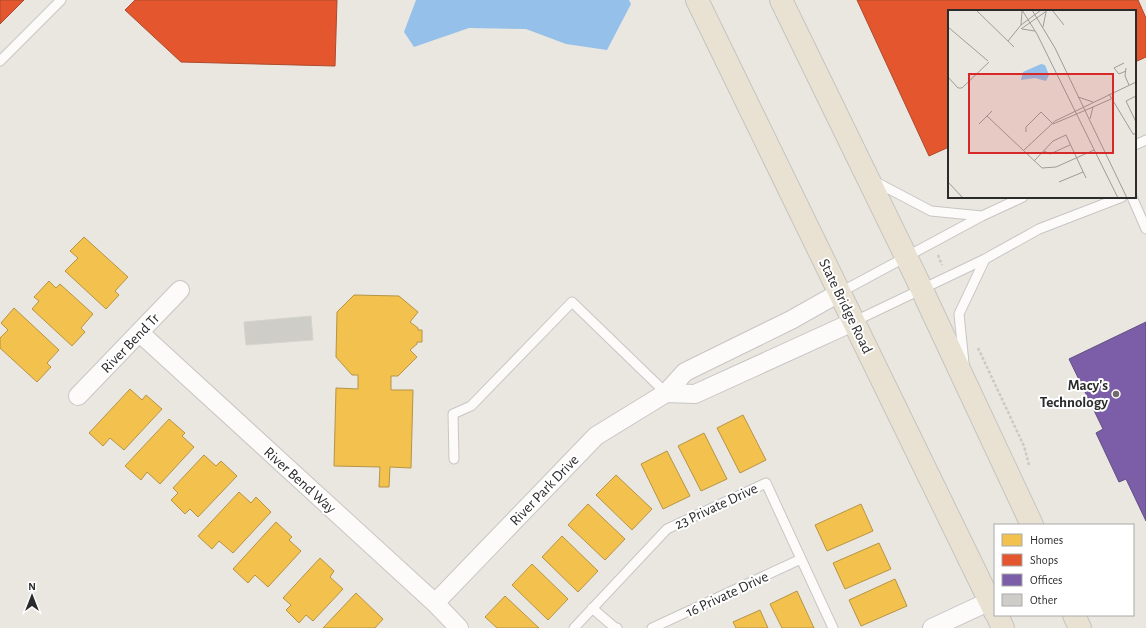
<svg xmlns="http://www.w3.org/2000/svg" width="1146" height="628" font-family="'Alegreya Sans',sans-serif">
<rect width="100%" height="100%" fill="#eae7e0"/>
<!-- water -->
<path fill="#95c0e9" d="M416 0H629L631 4 607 50 566 44 526 29 469 28 414 47 404 32Z"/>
<!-- homes -->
<path fill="#f2c14e" stroke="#b69444" d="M84 237 128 277 115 291 119 295 106 309 65 271 78 258 70 251Z
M49 281 56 288 60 284 93 314 81 328 85 332 72 346 32 309 39 301 34 297Z
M354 295 399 296 418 312 410 322 418 328V330H422V342H417V344L410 350 417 357 398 376H391V390H413L411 468 390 467 389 487H379L380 467 334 466 336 388 358 389V375H352L336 357 337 312Z
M14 308 59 350 47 363 51 367 37 382 0 348V338L8 330 1 323Z
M130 389 142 400 146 395 162 409 124 450 110 438 103 446 89 433Z
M743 415 766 460 740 473 717 428Z
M169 419 185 433 182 436 194 447 160 484 147 472 141 480 125 466Z
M704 433 727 479 701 491 678 446Z
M667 451 690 496 663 509 641 464Z
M204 455 216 466 221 461 237 476 198 517 190 509 185 514 171 500 178 493 173 488Z
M616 475 652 509 632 530 596 495Z
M239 492 251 503 256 497 271 512 233 553 219 541 212 549 198 536Z
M588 504 625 539 605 560 568 525Z
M861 504 873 531 827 551 815 525Z
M276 522 292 537 289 540 301 551 268 587 255 575 248 583 233 569Z
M562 536 598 571 578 592 542 557Z
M879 543 891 569 845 589 833 563Z
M320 558 334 571 330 577 343 589 313 621 306 615 299 623 286 610 291 605 283 598Z
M532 564 568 599 548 620 512 585Z
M895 579 907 606 861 626 849 600Z
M797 591 814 628H782L770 604Z
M356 593 383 619 375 628H323Z
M505 596 539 628H497L485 617Z
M760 610 768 628H736L733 622Z"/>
<!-- shops -->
<path fill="#e4572e" stroke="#ac4a2d" d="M0 0H24L0 24Z
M135 0H337L335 66 181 62 125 10Z
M857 0H1138L1146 18V57L1135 62V11H949V147L929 156Z"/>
<!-- offices -->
<path fill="#7b5ea7" stroke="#634f82" d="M1146 322V521L1126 479 1119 482 1096 433 1103 429 1069 359Z"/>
<!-- building -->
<path fill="#cecdc8" stroke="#d4d3cd" d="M311 316 313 340 246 345 244 322Z"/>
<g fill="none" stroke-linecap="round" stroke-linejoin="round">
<!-- lane casing -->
<g stroke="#c7c6c5" stroke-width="11">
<path id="lane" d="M0 61 61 0
M1135 145 1146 140
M874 181 931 211 982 216
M1132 197 1146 229
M839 293 982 216 1023 197
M853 322 985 259
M964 363 959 314 985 259 1039 229 1122 197
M454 459 453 414 471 406 572 302 666 393
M592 608 614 627 617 628
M574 628 667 529 766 483 833 628
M652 628 801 559"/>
</g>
<!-- street casing -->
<g stroke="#c7c6c5" stroke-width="20">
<path id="street" d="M140 333 435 603 459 628
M666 393 695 394 853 322
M78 396 180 290
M435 603 596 436 666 393 685 372 791 320 839 293
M932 628 990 601"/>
</g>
<!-- highway casing -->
<g stroke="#c5c4c1" stroke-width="24">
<path id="highway" d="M697 0 995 612
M781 0 916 277 1032 525
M997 615 1003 628
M1074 615 1080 628"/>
</g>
<!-- path -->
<path stroke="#cac9c8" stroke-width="2.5" stroke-dasharray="3 2" stroke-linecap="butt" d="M938 255 942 265
M978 348 1024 446 1029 465"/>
<!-- lane -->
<use href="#lane" stroke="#fcfbfa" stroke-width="9"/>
<!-- street -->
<use href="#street" stroke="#fcfbfa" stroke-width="18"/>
<!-- highway -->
<use href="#highway" stroke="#e9e2d3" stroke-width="22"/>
</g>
<!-- markers -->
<circle fill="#6e6d6a" stroke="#fff" stroke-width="1.5" cx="1116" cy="394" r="4"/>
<g text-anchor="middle" stroke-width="4" stroke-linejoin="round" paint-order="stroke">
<!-- street labels -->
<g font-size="15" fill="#2b2b2b" stroke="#fff">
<text transform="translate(846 306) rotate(64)" y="5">State Bridge Road</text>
<text transform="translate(130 343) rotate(-46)" y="5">River Bend Tr</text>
<text transform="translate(300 480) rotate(42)" y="5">River Bend Way</text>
<text transform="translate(544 490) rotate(-46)" y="5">River Park Drive</text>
<text transform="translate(716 506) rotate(-25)" y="5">23 Private Drive</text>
<text transform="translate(727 594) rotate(-25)" y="5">16 Private Drive</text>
</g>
<!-- poi labels -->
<g font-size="15" font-weight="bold" fill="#2b2b2b" stroke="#fff" text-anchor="end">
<text x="1108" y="390">Macy's<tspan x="1108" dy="17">Technology</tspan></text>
</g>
</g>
<!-- overview -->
<g transform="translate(948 10)">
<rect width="188" height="188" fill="#eae7e0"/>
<path d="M93 54 97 55 101 65 98 71 87 68 73 70 75 62Z" fill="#95c0e9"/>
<path fill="none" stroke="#9e9c98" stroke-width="1" d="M28 0 66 37M74 0 89 24 170 188M84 0 107 38 179 188M104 0 116 15M73 15 93 0M0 17 40 51M95 17 98 2M73 19 100 0M74 19 87 21M60 31 73 15 74 1M176 53 166 58 171 64 178 61M178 58 177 66 181 75M0 67 10 78H14L41 52M161 84 185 124H188M188 86 178 91 188 112M130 87 145 92M39 106 94 158 108 157 146 140M142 109 145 97 163 89M31 114 44 101M105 114 145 97M78 122V117L93 102 105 114M76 140 107 111 188 72M96 141 102 144 122 135M86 151 105 131 118 125 138 168M0 172 15 188M111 172 135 162"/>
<path fill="#d62828" fill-opacity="0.15" stroke="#d62828" stroke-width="2" d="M21 64H165V143H21Z"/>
<rect width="188" height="188" fill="none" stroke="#2b2b2b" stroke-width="2"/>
</g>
<!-- legend -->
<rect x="994" y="524" width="140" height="92" fill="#ffffff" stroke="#aaaaaa"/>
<rect x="1002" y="534" width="20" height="12" fill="#f2c14e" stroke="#aaaaaa"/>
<text x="1030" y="544" font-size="12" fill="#2b2b2b">Homes</text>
<rect x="1002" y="554" width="20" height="12" fill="#e4572e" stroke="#aaaaaa"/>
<text x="1030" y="564" font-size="12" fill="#2b2b2b">Shops</text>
<rect x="1002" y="574" width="20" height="12" fill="#7b5ea7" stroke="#aaaaaa"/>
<text x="1030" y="584" font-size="12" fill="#2b2b2b">Offices</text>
<rect x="1002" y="594" width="20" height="12" fill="#cecdc8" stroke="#aaaaaa"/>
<text x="1030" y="604" font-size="12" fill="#2b2b2b">Other</text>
<!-- north arrow -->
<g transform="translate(32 596)" stroke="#ffffff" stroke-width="3" paint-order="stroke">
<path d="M0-3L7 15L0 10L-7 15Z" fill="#2b2b2b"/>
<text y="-6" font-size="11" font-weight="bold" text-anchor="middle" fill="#2b2b2b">N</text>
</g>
</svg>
